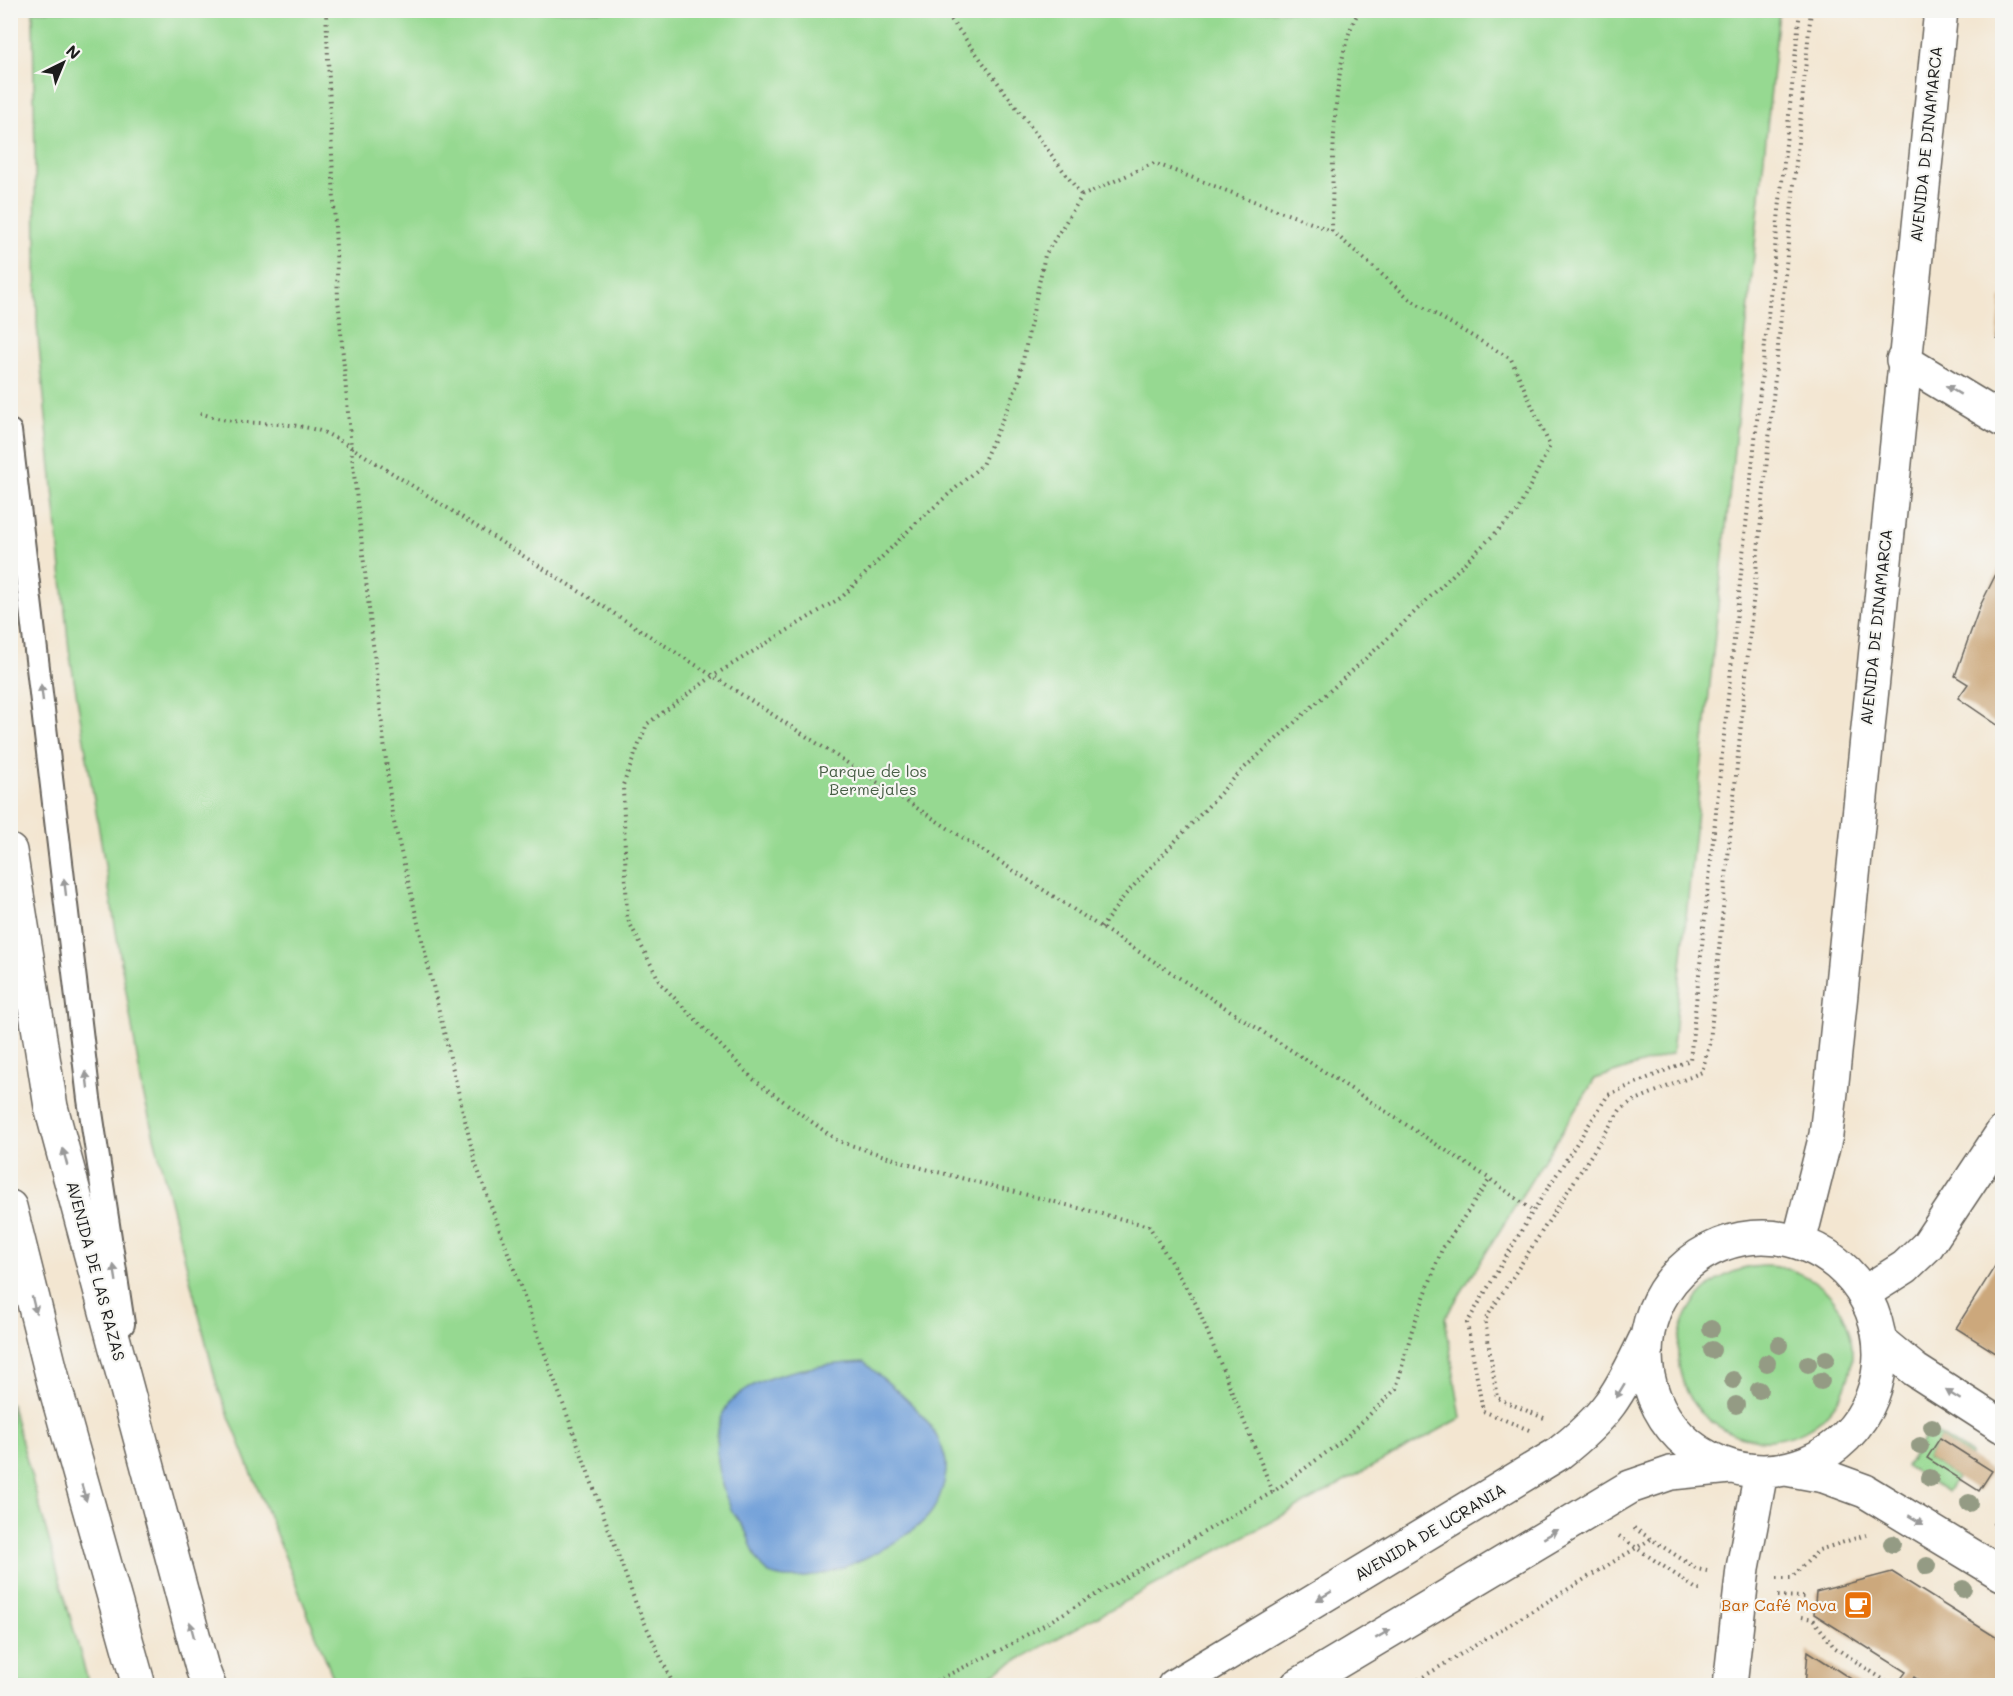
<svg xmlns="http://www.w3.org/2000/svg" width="2013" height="1696" font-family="Mali,sans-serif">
<rect width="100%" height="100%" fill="#f6f6f2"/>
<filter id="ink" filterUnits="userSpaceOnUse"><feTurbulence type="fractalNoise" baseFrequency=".0167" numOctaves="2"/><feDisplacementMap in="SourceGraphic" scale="12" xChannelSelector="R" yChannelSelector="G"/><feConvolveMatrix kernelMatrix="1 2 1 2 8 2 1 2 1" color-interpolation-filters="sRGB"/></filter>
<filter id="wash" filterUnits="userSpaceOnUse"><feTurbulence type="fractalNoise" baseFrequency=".008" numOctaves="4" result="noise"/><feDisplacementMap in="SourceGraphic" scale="24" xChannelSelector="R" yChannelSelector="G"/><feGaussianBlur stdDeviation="1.35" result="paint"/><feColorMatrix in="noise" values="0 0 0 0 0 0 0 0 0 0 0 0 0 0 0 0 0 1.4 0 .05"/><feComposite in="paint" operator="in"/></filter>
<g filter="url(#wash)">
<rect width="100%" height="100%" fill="#f3e6d1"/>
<!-- green -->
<path fill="#96d991" stroke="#597a56" stroke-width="1.5" d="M33 11H1779L1672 1054 1595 1079 1445 1318 1461 1418 972 1685H336L217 1386 143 1093 69 650 37 326Z
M1678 1353a87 87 0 1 1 174 0a87 87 0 1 1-174 0Z
M11 1403 89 1685H11Z
M1930 1429 1971 1454 1970 1457 1940 1438 1927 1458 1957 1477 1948 1492 1906 1466Z"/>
<!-- water -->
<path fill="#6e9ed8" stroke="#455d7a" stroke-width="1.5" d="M864 1362C895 1390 938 1418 946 1462 948 1476 939 1503 930 1514 907 1544 807 1593 771 1574 756 1567 752 1546 746 1532 742 1524 735 1517 731 1509 718 1480 712 1452 720 1421 733 1373 823 1364 864 1362Z"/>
<g id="blocks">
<!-- building -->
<path fill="#cca87c" d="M2001 297H2002V339H1997Z
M2002 562V728L1958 698 1968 684 1955 676 1980 606Z
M2002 1255V1357L1956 1328Z
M1940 1438 1992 1471 1979 1491 1927 1458Z
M1892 1572 2002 1641V1686H1928L1914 1677 1909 1686 1900 1680 1906 1672 1814 1614 1816 1592Z
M1808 1651 1862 1686H1805Z"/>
</g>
</g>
<g filter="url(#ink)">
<use href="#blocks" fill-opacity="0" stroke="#67635b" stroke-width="1.5"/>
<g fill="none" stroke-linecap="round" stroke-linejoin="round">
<!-- lane casing -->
<g stroke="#67635b" stroke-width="26">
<path id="lane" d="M10 431 89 1099 123 1324"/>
</g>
<!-- street casing -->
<g stroke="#67635b" stroke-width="36">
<path id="street" d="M1903 360 2002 420"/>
</g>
<!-- secondary casing -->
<g stroke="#67635b" stroke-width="36">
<path id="secondary" d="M10 851 51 1107 202 1668 209 1686
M10 1207 54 1383 139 1686
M1646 1354a117 117 0 1 1 234 0a117 117 0 1 1-234 0Z
M1799 1242 1826 1135 1831 1092 1941 10
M1864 1293 1905 1267 1927 1246 2002 1133
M1880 1341 1915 1370 2002 1426
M1786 1469 1824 1476 1865 1491 2002 1574
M1174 1686 1558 1454C1607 1416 1619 1395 1645 1340
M1297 1686 1630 1487 1671 1473 1730 1467
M1730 1686 1743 1568 1761 1472"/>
</g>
<!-- path -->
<path stroke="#67635b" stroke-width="4" stroke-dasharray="1.5 4.5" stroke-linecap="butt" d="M326 10 338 298 351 447 392 814 475 1162 636 1604 674 1686
M944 10 1082 196
M1332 231C1333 176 1330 54 1360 10
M200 413C240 428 277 419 317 430 328 433 340 441 351 447L713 676 1490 1179 1533 1211
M1101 928 1124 896 1242 770 1385 641 1517 512 1550 446 1511 359 1411 300 1332 231 1154 163 1082 196 1045 255 1018 384 982 465 916 523 842 597 713 676 647 724 623 785 627 918 661 984 753 1079 838 1141 922 1168 1149 1226 1196 1304 1273 1492 1342 1441 1396 1389 1412 1330 1442 1249 1490 1179
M1544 1418 1497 1398 1485 1320 1620 1110 1631 1102 1702 1072 1710 1041 1811 10
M1529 1430 1483 1411 1467 1323 1533 1211 1608 1095 1690 1060 1800 10
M1993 1525 2002 1517
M1634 1528 1697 1569 1707 1571
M1619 1536 1698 1590H1703
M1777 1578H1791L1819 1550 1866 1535
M1778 1596 1804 1597
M1802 1617 1813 1619 1834 1647 1893 1686
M925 1686 1002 1649 1273 1492
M1408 1686 1651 1539
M1903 1686 1904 1683"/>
<!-- lane -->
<use href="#lane" stroke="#fff" stroke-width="22"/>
<!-- street -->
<use href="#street" stroke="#fff" stroke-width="33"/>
<!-- secondary -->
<use href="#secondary" stroke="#fff" stroke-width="33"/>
</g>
<!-- trees -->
<g fill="#949b84">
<circle cx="1711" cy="1329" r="9"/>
<circle cx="1779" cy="1345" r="9"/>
<circle cx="1712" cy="1350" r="9"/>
<circle cx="1826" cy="1359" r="9"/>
<circle cx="1767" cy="1363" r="9"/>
<circle cx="1808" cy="1364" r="9"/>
<circle cx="1733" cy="1380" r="9"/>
<circle cx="1821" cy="1381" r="9"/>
<circle cx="1759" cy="1390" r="9"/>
<circle cx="1736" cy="1405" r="9"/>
<circle cx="1932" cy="1427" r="9"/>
<circle cx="1920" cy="1446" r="9"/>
<circle cx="1930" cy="1478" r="9"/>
<circle cx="1969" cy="1503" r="9"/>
<circle cx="1892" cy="1544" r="9"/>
<circle cx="1927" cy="1566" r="9"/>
<circle cx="1963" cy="1589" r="9"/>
</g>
<!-- one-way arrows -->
<defs><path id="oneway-solid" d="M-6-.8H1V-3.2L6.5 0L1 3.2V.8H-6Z" transform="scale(1.5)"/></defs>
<g fill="#999">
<use href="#oneway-solid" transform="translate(1953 390) rotate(-149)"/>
<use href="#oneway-solid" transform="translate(42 693) rotate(-97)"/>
<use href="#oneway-solid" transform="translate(65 887) rotate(-97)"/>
<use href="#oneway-solid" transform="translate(87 1080) rotate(-97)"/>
<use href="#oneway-solid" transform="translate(65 1157) rotate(-105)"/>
<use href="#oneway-solid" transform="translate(115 1273) rotate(-99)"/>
<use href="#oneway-solid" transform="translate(34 1305) rotate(76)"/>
<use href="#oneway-solid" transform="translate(1620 1391) rotate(121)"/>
<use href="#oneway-solid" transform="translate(1953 1395) rotate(-148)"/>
<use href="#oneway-solid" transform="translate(84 1493) rotate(74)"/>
<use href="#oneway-solid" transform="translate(1916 1520) rotate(31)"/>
<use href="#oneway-solid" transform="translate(1551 1534) rotate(-31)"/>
<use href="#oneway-solid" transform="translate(1324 1596) rotate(149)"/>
<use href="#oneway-solid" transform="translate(192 1630) rotate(-105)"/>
<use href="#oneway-solid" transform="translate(1383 1634) rotate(-31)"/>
</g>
</g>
<!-- icons -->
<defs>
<g id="cafe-square" transform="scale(1.5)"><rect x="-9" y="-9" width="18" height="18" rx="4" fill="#e8710a" stroke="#f6f6f2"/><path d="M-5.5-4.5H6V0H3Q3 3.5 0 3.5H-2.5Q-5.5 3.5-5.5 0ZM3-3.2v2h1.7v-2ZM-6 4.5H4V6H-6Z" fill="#fff"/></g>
</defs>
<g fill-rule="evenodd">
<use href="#cafe-square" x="1858" y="1605"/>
</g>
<g text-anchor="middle" stroke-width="4.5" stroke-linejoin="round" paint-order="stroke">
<!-- street labels -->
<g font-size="16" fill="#1c1c1c" stroke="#f6f6f2">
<text transform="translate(1926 144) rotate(-84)" y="6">AVENIDA DE DINAMARCA</text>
<text transform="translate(1876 627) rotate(-84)" y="6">AVENIDA DE DINAMARCA</text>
<text transform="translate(96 1271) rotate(75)" y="6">AVENIDA DE LAS RAZAS</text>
<text transform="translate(1430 1532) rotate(-31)" y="6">AVENIDA DE UCRANIA</text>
</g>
<!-- park labels -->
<g font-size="16" fill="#475e45" stroke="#f6f6f2">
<text x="873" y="777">Parque de los<tspan x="873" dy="18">Bermejales</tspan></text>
</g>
<!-- food labels -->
<g font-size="16" fill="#c56008" stroke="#f6f6f2" text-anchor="end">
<text x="1837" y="1611">Bar Café Mova</text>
</g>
</g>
<!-- margin -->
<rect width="2013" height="1696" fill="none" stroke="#f6f6f2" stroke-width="36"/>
<!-- north arrow -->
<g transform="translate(63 63) rotate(43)" stroke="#f6f6f2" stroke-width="4.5" paint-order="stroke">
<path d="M0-4.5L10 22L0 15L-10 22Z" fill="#1c1c1c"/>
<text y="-9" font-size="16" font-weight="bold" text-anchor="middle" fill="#1c1c1c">N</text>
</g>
</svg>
